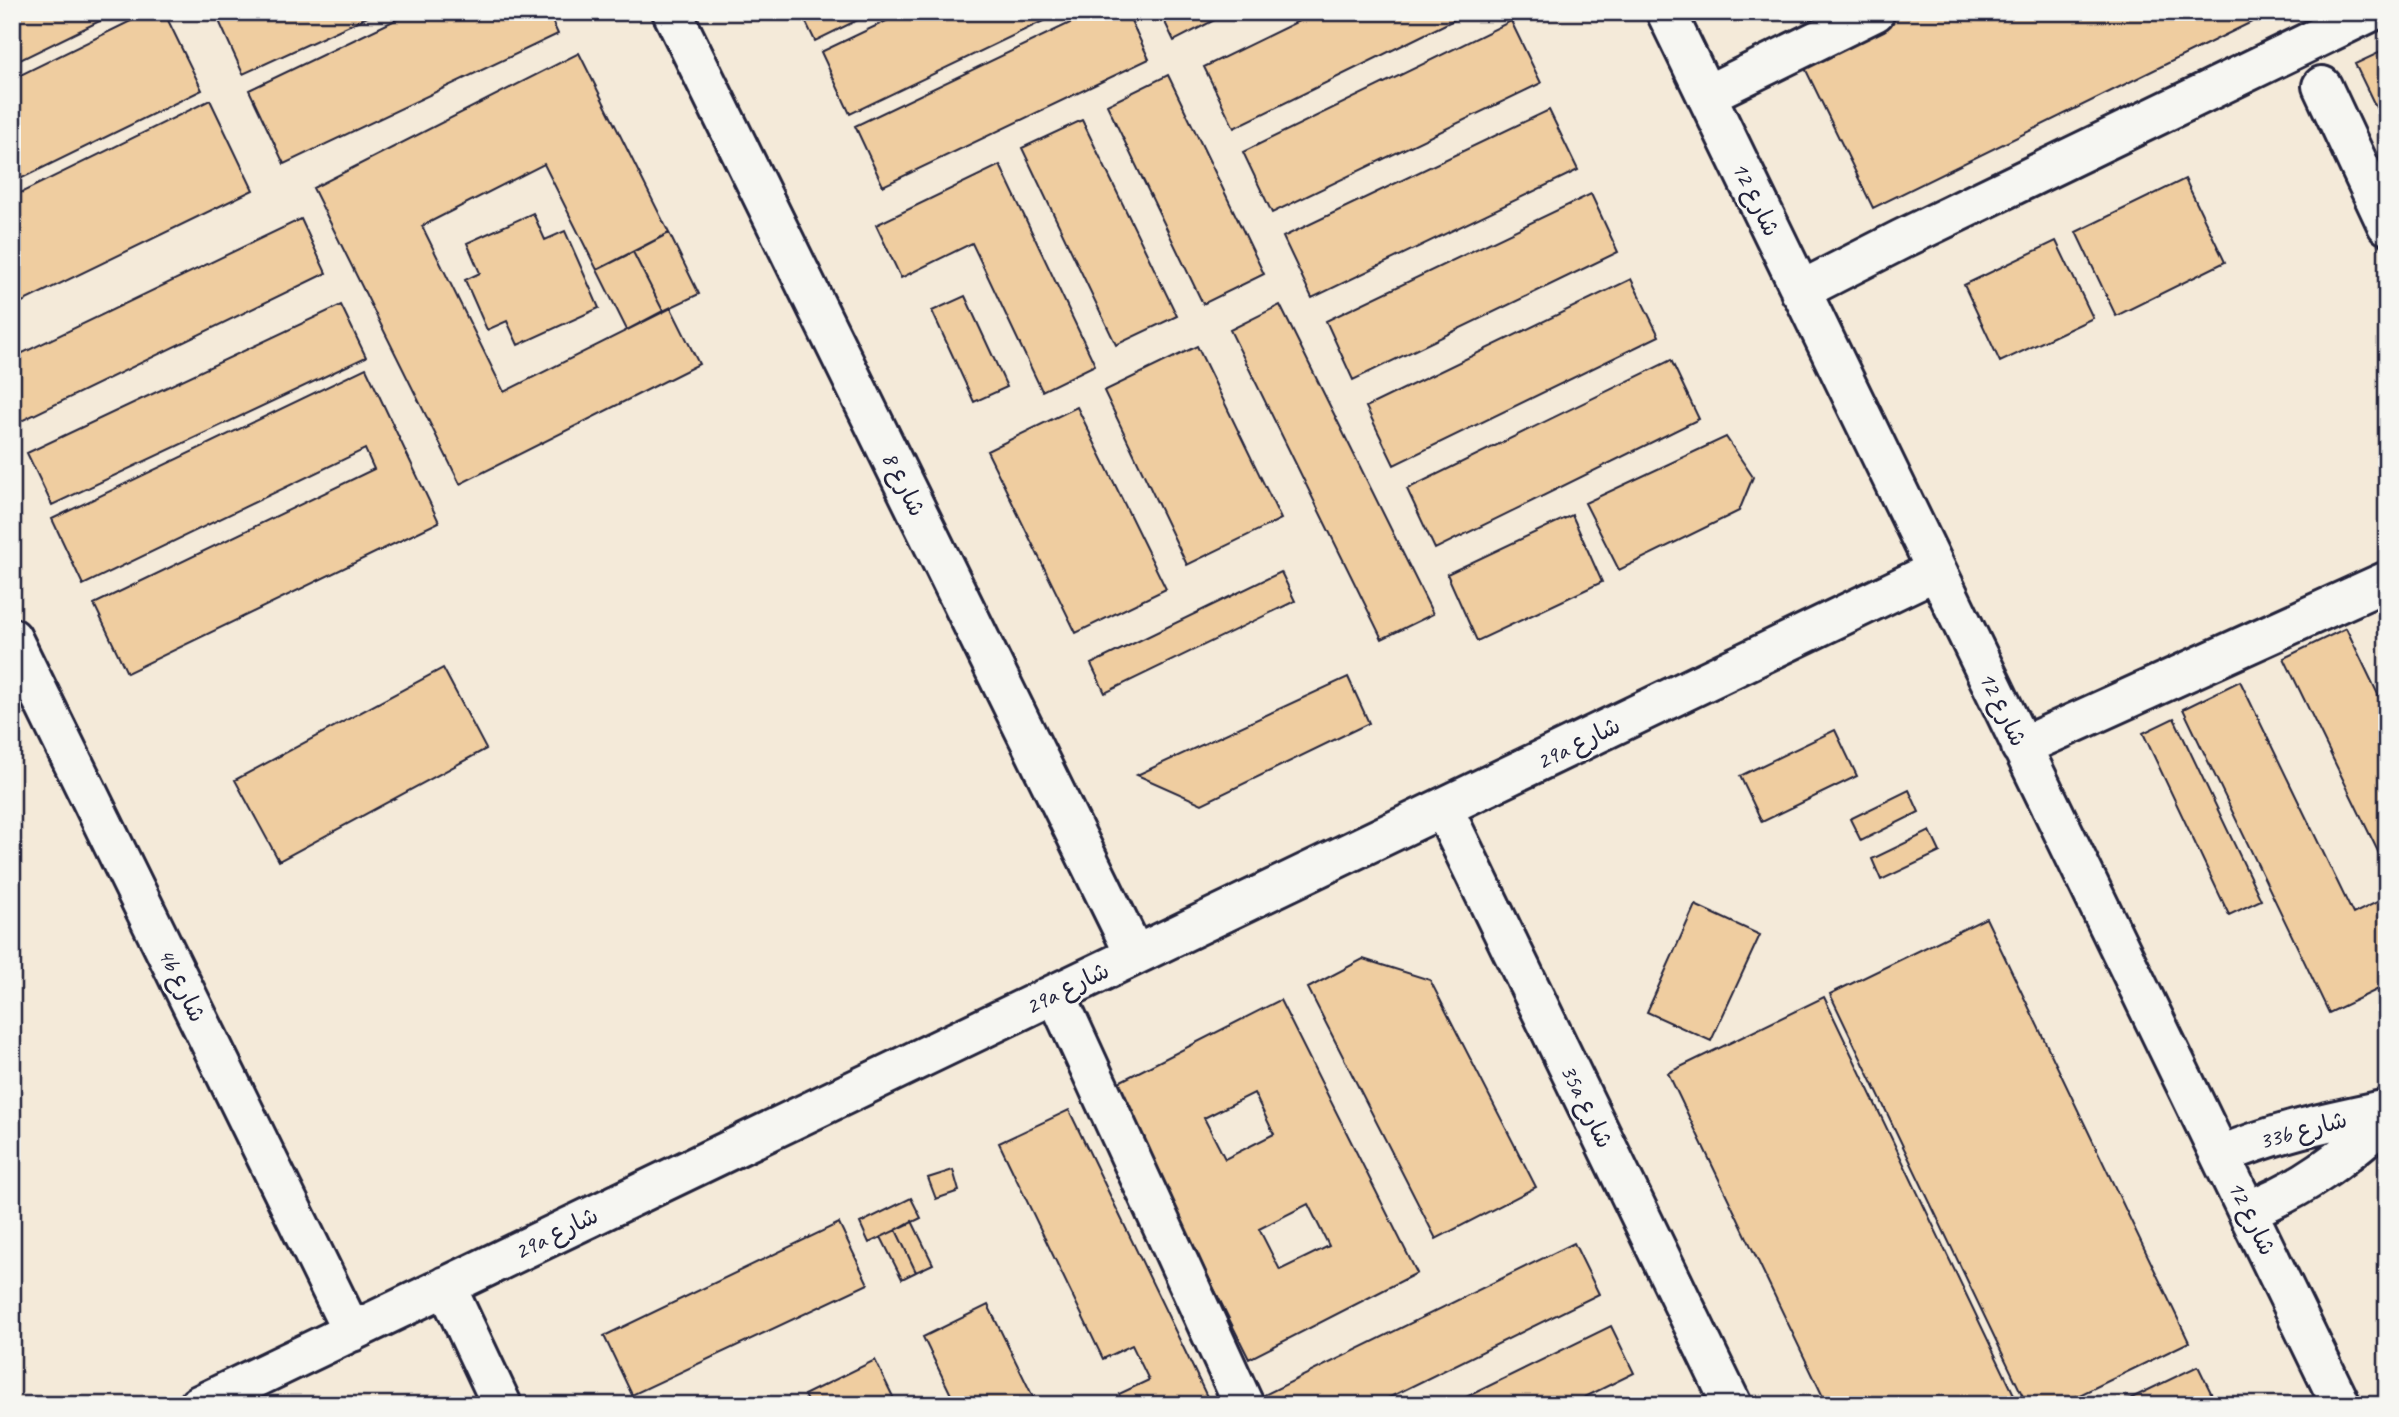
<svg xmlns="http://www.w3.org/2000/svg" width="2399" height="1417" font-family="Caveat,'Playpen Sans Arabic',sans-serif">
<rect width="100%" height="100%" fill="#f6f6f2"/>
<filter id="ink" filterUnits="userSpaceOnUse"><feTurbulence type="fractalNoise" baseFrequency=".0143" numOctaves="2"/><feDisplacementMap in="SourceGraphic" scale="14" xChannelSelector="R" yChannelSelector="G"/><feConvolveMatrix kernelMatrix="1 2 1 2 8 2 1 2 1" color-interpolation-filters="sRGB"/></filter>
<g filter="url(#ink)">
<!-- built -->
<path fill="#f4ead9" d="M12 12H2387V1405H12Z"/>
<!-- building -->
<path fill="#efcda0" stroke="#22223b" stroke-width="2" fill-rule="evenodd" d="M12 12H118L12 64Z
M149 12H164L202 90 12 183V79Z
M215 12H378L243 74Z
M412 12H548L558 34 284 164 249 90Z
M801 12H874L815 41Z
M905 12H1062L850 114 821 52Z
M1093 12H1127L1149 59 883 186 855 126Z
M1160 12H1230L1174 41Z
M1317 12H1470L1234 128 1204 67Z
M1904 12H2272L1873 208 1802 62Z
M1511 21 1541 83 1272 213 1243 152Z
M2387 49V123L2384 124 2355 64Z
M579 53 669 233 597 270 544 164 422 226 504 392 671 308 699 364 460 484 313 188Z
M1168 75 1264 274 1203 304 1107 105Z
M210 100 253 190 12 307V197Z
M1549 110 1578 170 1312 298 1283 237Z
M1082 120 1177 316 1116 345 1022 148Z
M1000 165 1095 365 1042 391 972 243 901 278 876 225Z
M2185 179 2225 262 2116 316 2076 232Z
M1591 194 1618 252 1353 380 1326 321Z
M533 213 545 240 565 231 599 308 518 345 507 321 487 330 465 280 480 273 467 243Z
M301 219 326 273 13 425 12 358Z
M669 233 699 294 663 311 633 252Z
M2056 241 2093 318 2000 362 1964 285Z
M633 252 663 311 627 330 597 270Z
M1631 279 1659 336 1394 465 1366 407Z
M965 296 1007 387 974 402 932 311Z
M341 305 366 357 52 505 27 453Z
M1280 305 1433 614 1382 639 1230 330Z
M1197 346 1281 519 1187 565 1104 391Z
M1671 360 1699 419 1435 549 1407 489Z
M366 368 439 522 127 673 94 604 374 469 365 449 83 585 52 519Z
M1077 407 1166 589 1076 633 987 451Z
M1726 437 1753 477 1739 511 1619 570 1585 503Z
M1572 515 1602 582 1477 641 1447 574Z
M1281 572 1295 601 1105 693 1091 664Z
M2346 628 2387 713V870L2284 658Z
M443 668 486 749 279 861 235 780Z
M1348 677 1369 723 1202 804 1137 775Z
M2240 681 2353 914 2387 897V985L2329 1013 2183 709Z
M2174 718 2261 900 2229 915 2143 733Z
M1835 730 1857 776 1762 822 1740 776Z
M1909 790 1919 812 1861 841 1850 819Z
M1930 831 1940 852 1881 880 1872 859Z
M1695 905 1760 935 1711 1041 1647 1012Z
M1986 918 2189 1342 2059 1405H2027L1830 994Z
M1363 959 1430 980 1536 1187 1436 1239 1308 988Z
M1824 997 2019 1405H1827L1668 1073Z
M1280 1000 1417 1273 1249 1359 1113 1085ZM1254 1093 1274 1134 1225 1159 1204 1118ZM1308 1204 1329 1246 1280 1270 1259 1229Z
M1069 1110 1211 1405H1124L1119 1394 1149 1380 1132 1345 1103 1359 999 1143Z
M953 1170 959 1191 936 1199 928 1178Z
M911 1198 921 1218 869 1243 860 1223Z
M912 1221 933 1264 916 1272 896 1230Z
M839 1223 868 1284 632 1395 604 1336Z
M896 1230 916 1272 902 1279 881 1237Z
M1574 1243 1599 1294 1374 1405H1256L1254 1400Z
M988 1305 1037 1405H956L923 1337Z
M1611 1326 1634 1373 1569 1405H1450Z
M875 1360 897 1405H809L804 1395Z
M2198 1366 2217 1405H2117Z"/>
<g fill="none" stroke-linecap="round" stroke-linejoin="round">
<!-- minor casing -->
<g stroke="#22223b" stroke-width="44">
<path id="minor" d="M672 12 1135 955
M1666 12 2341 1405
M2322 86 2387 225
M1706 95 1875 12
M1800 291 1902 239 2371 12
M12 638 352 1332
M2021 747 2387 581
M1443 808 1732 1405
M1056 994 1244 1405
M2222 1155C2279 1131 2327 1122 2387 1109
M2248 1210C2304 1189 2342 1158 2387 1119
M446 1286 502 1405
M199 1405 1935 571"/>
</g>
<!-- minor -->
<use href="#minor" stroke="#f6f6f2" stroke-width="38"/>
</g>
</g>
<g text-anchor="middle" stroke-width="5" stroke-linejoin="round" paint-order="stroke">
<!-- street labels -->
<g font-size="24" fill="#22223b" stroke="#f6f6f2">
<text transform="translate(1756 199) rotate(64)" y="8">شارع 12</text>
<text transform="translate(904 484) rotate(64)" y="8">شارع 8</text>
<text transform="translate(2003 709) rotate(64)" y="8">شارع 12</text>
<text transform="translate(1578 743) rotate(-26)" y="8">29a شارع</text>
<text transform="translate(182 985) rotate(64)" y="8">4b شارع</text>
<text transform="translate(1067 988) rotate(-26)" y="8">29a شارع</text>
<text transform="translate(1587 1106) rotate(64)" y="8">35a شارع</text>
<text transform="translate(2303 1130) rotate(-15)" y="8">33b شارع</text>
<text transform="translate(2252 1218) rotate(64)" y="8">شارع 12</text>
<text transform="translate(556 1233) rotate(-26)" y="8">29a شارع</text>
</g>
</g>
<!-- margin -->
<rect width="2399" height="1417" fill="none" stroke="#f6f6f2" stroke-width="42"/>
<rect x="21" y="21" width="2357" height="1375" fill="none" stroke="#22223b" stroke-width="2.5" filter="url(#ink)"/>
</svg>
